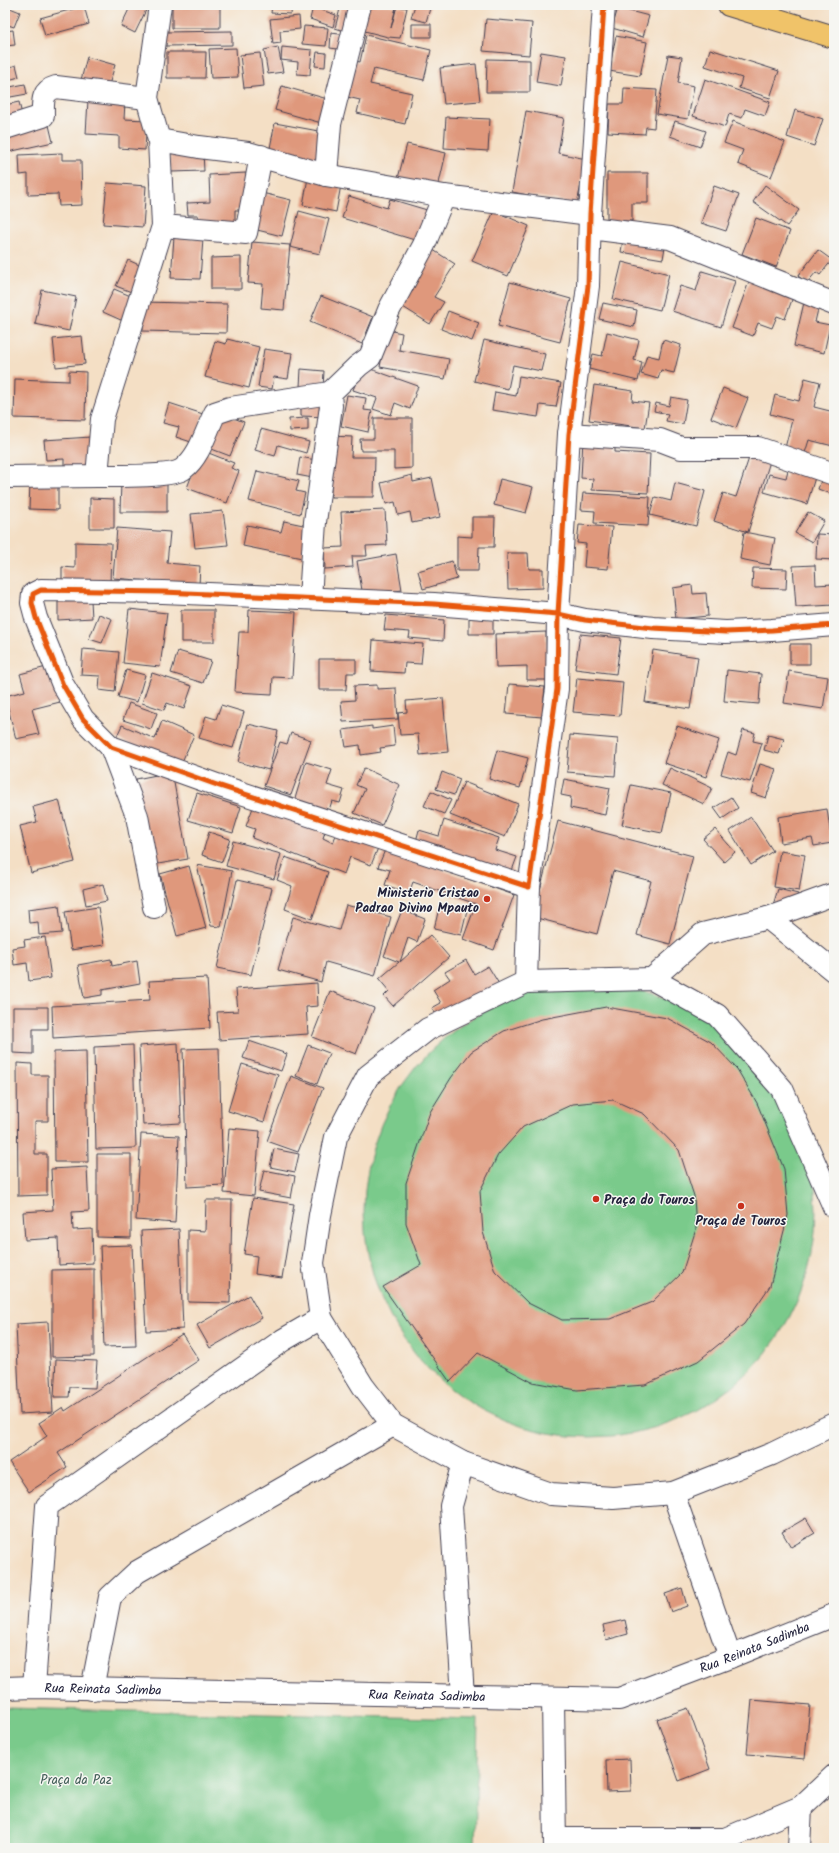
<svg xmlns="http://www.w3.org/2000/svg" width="839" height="1853" font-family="Kalam,sans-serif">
<rect width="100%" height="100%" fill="#f6f6f2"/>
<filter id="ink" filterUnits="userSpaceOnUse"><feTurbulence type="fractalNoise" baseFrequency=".025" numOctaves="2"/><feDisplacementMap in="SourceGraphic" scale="8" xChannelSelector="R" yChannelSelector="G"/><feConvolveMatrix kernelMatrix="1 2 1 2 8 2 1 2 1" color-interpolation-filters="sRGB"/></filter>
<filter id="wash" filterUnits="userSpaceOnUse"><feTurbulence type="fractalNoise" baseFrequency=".012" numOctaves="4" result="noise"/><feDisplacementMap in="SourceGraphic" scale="16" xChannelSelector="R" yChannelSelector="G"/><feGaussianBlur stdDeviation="0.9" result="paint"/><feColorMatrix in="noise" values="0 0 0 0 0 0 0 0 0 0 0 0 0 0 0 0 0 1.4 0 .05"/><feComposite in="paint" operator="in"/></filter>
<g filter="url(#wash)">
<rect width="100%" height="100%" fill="#f4dfc5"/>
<!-- green -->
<path fill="#7aca8b" stroke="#4e7663" d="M364 1211a226 226 0 1 1 452 0a226 226 0 1 1-452 0Z
M5 1708 478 1719 475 1848H5Z"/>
<g id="blocks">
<!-- building -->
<path fill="#df987b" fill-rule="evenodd" d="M131 5 148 6 135 33 121 26Z
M172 5H220V28H172Z
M272 5H292L291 14 271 13Z
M341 5H358L351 33 335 28Z
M364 5H389L396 7 391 28 397 6 407 8 400 38 388 37 357 29Z
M415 5H431L426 22 411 18Z
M5 6 20 12 14 27 5 24Z
M84 6 89 24 45 36 40 18Z
M313 7 336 15 333 27 310 19Z
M618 8 649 16 643 37 612 28Z
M299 16 300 29 280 31 281 43 273 44 270 19Z
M486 19 532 23 529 55 483 51Z
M412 24H431V37H412Z
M304 26 328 28 326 46 302 44Z
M13 30 15 45 5 46V31Z
M232 31V45L165 46V32Z
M331 33 347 35 345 50 330 48Z
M366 35 431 50 424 80 374 69 370 84 412 93 405 124 357 113 360 100 339 95 347 59 360 62Z
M616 36 647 42 640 76 609 71Z
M278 47 283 72 268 74 264 50Z
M282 47 312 50 310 75 297 74 298 62 281 60Z
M236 48 238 77 211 78 209 49Z
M710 49 779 71 770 98 739 88 742 78 705 66Z
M167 52H206L205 78H167Z
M317 52 326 53 325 67 315 66Z
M541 52 566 56 561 86 536 82Z
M260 53 264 86 244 88 240 55Z
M668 55 682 57 678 83 694 86 688 119 657 114Z
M87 57 115 65 108 88 81 80Z
M487 59 530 60V92H486Z
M476 64 480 101 444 104 440 68Z
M16 65 19 77 5 81V69Z
M705 79 770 102 765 116 745 109 742 118 729 114 725 127 693 116Z
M25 84 27 94 5 98V88Z
M282 86 331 100 325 124 275 110Z
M624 88 657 90 654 128 646 127 645 134 608 132 609 104H623Z
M88 100 125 102 124 119 147 120 145 150 119 148V136L86 134Z
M19 102 23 119 5 123V105Z
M795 110 823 119 814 146 787 137Z
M526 111 564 118 558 153 586 159 577 204 512 192Z
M446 117 490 119 488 151 444 148Z
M48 121 53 142 8 152 5 137Z
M675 121 706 131 700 147 670 136Z
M733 121 785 142 771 177 738 164 743 150 724 143Z
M275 123 324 132 317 167 268 158Z
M407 144 446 153 437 192 397 182Z
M170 152H203L204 171 171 172Z
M62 153V160H81L82 205 59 206 58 194 28 195V174L20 175 19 155Z
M246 173 248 210H235V223L199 225 198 215H188L187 203 210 202 209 175Z
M607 173H648V203H632V221H607Z
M308 178 341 185 336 212 303 205Z
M107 183 146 186 143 227 103 224Z
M765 185 799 210 787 226 753 202Z
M714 186 739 195 726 231 701 223Z
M262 193 291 200 282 236 253 229Z
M349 196 387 208 390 199 427 210 418 241 342 218Z
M299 211 329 219 320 254 290 247Z
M494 211 529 226 508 276 472 261Z
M756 218 790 231 776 267 742 254Z
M624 233 666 241 663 259 621 252Z
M174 237 203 239 200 279 171 278Z
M252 242 290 245 284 310 261 308 263 284 248 283Z
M430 248 455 264 434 297 444 302 430 324 395 302Z
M818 250 832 260 820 275 816 272 807 283 798 276Z
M241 257V289H211V258Z
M128 260 146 268 134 293 116 286Z
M622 262 669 274 660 310 613 299Z
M702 271 735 281 721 327 672 311 680 286 696 291Z
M751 276 793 297 785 319 777 316 772 328 758 323 753 336 732 328Z
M510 282 571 299 560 342 498 326Z
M114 289 133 297 123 321 103 312Z
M42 290 76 297 69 331 35 324Z
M321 296 373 317 362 344 310 322Z
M805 298 820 301 815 322 830 325 824 353 794 346Z
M143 302 227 304 226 333 143 331Z
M603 303 637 310 634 327 599 319Z
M448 311 479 323 472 341 441 329Z
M387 330 402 333 399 350 449 359 445 379 380 367Z
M607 332 639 340 634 360 642 362 638 381 589 369 593 354 602 356Z
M82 336 85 364 56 367 53 339Z
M227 339 259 347 249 388 205 377 215 341 226 344Z
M484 340 545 354 541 371 513 365 508 389 474 381Z
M663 340 681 345 674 373 661 370 658 379 641 374 647 355 659 358Z
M264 349 292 353 288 379 274 377 272 389 258 387Z
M362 366 418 386 410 409 395 403 391 415 373 409 377 398 353 390Z
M301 369 324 371 323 388 300 387Z
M69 371 86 372 85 420 14 418 15 379 69 381Z
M519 376 561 383 556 407 540 405 538 417 492 410 495 392 516 396Z
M805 378 820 382 814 407 834 412 833 446 809 440 805 453 785 448 792 420 770 414 775 395 799 401Z
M594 385 633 391 632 401 649 403 645 428 589 420Z
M723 388 748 398 736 428 711 418Z
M347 395 366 398 364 410 372 411 368 432 341 426Z
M671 397 687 400 683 424 666 421 668 414 654 411 656 403 669 406Z
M301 398 327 399V417L301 416Z
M169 403 203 414 194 443 176 437 179 427 163 423Z
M223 414 244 422 230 456 209 448Z
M308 418V430L290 431 289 419Z
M374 418H412V468L394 469V451H361L360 439H374Z
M261 429 309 442 306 453 278 445 275 456 255 450Z
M331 436 352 437 351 457H375L374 497H331Z
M91 437 93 468 64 470V459L46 460 44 440Z
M583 439 615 440V452L650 454 648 493 592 490 593 479 581 478Z
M201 450 234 463 231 468 239 471 227 503 187 488Z
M751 452 771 458 748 532 714 521 723 493 736 497Z
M300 457 321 461 318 479 297 475Z
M789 466 816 474 807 504 764 492 769 474 786 478Z
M257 471 299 481 296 491 305 493 300 514 249 501Z
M412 475 413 482 432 478 440 517 412 523 410 512 398 515 395 502 386 504 381 483Z
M823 475 834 479V495L818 489Z
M500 479 533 487 526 513 494 505Z
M30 482H58V510L29 509Z
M121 483 167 484V512H120Z
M675 483 705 491 696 526 650 515 655 497 671 501Z
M583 493 650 497 648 526 594 523 595 511 581 510Z
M90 498 114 499V528H90Z
M385 510 387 545 366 546 367 556H352L353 567 325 569 324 548 343 547 341 512Z
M223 511 228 545 195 548 191 514Z
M808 512 824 521 812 542 795 533Z
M472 517H495L494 547H479L478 571H457V536L472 537Z
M284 521 308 526 302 558 243 546 247 525 281 532Z
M579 525 612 527 608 569 584 567 586 544 577 543Z
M117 528 170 532 167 563 200 566 199 585 113 578Z
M744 532 775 538 770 565 740 559Z
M817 534 834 535V560L816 559Z
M75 542 111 543 110 587 62 586V567L75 568Z
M507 553H528L529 569H543V588L508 589Z
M396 554 402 590 363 596 357 561Z
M452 561 457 579 423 589 418 571Z
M815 565 816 585 833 584 834 605 796 607 793 566Z
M753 568 787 569 786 589 752 588Z
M692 585 693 594 706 593 708 616 676 619 673 588Z
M91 601 92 618 58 620V602Z
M129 609 167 613 160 667 123 663Z
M181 610H214V642H181Z
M249 610 296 612 292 678 273 677 272 694 235 692 239 632H248Z
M99 614 112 619 102 643 89 639Z
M386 615 444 620 443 641 409 638 410 632 384 630Z
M469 618H493V634H469Z
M546 632 547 680H527V666L496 667 495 634Z
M580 634 621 638 616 674 575 669Z
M373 640 423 644 421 664 405 663 404 673 371 671Z
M790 644H810V664H790Z
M83 649 119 652 115 692 99 690 100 676 81 675Z
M653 650 698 657 690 709 645 702Z
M178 651 211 661 203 683 171 673Z
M319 659H356V673H347L346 690H319Z
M50 666 60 702 32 709 39 734 16 739 5 696 25 691 20 674Z
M126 670 145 675 137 702 118 697Z
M727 670 761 674 759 704 724 701Z
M789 671 828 677 823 709 784 703Z
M152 673 192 686 184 709 167 703 164 710 142 703Z
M577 678 623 682 620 716 573 712Z
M509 684 545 687 542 717 506 714Z
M377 685V689L396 688 398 719 343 722 341 701 355 700 354 686Z
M443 698 448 752 420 755 418 734 400 735 398 713 407 712 406 701Z
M129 703 157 713 151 729 123 720Z
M221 705 244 712 233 748 199 738 206 716 216 719Z
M162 721 194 735 180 766 116 738 122 725 155 739Z
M248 724 278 731 269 770 238 762Z
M372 726V729L393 726 395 746 380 748 381 752 361 755 360 745 346 747 343 730Z
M677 726 719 740 706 777 664 763Z
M743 730 755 733 753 741 762 743 750 782 721 774 728 752 736 755Z
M291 733 311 740 291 795 264 786 280 742 287 744Z
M570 735 618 739 615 776 567 772Z
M768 735 784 739 779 754 764 750Z
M497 750 528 758 520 788 489 779Z
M306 762 332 770 327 785 344 790 340 803 332 801 328 813 294 802Z
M760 764 776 769 766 798 751 793Z
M364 768 400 785 382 825 354 813 365 789 356 785Z
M670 768 712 788 704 804 662 785Z
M172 772 188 859 152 865 136 779Z
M442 772 460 779 454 795 436 789Z
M564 779 610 788 605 815 570 808 571 797 561 795Z
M464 782 518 804 505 837 450 815Z
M631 785 671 793 662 833 622 825Z
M431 791 451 800 444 814 424 806Z
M197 793 241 807 233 833 188 820Z
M731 797 738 808 722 819 714 808Z
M59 800 75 862 31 873 20 826 37 822 33 807Z
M254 805 325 832 323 838 333 843 337 832 378 848 371 865 350 857 344 874 252 838 255 829 246 826Z
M827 809 832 843 814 846 812 838 781 843 778 817Z
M751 817 773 851 751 865 730 831Z
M444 820 499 838 495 850 517 857 510 876 415 845 419 830 439 836Z
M558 821 693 856 670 944 637 935 651 881 613 871 597 934 533 917Z
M715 829 735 852 724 862 703 839Z
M209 832 230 839 222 862 202 855Z
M233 841 281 854 274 879 226 866Z
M385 850 514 895 494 950 463 939 476 904 413 882 409 893 385 885 390 870 378 867Z
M780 851 805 855 799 891 774 887Z
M285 857 328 872 312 919 285 909 292 886 277 880Z
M197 865 232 871 221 927 211 926Z
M189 866 206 928 177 936 160 874Z
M237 880 272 888 251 975 217 968Z
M103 884 107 901 86 905 83 889Z
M778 889 798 894 790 921 770 915Z
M440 904 467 910 461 935 434 929Z
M59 905 62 933 39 935 38 922 29 923 28 909Z
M346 905 391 917 375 976 326 962 321 982 278 970 293 917 339 930Z
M98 907 104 945 71 950 65 912Z
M402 910 425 919 417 942 408 938 400 962 430 935 449 957 393 1006 384 996 389 991 379 979 399 962 384 956Z
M45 937 51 978 29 981 27 963 14 965 12 948 25 946 24 940Z
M111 959 112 966 137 961 140 983 102 990V995L84 998 78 965Z
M466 960 474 974 488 966 499 984 439 1020 432 1008 441 1003 433 990 450 979 445 972Z
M207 978 210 1028 53 1038 52 1006 150 1000 149 981Z
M317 983 318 1006 306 1007 308 1034 219 1040 217 1012 238 1011 236 989Z
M330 991 374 1008 356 1054 312 1037Z
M13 1007H48V1029H33V1054L13 1053Z
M606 1007 667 1018 711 1042 737 1069 757 1103 784 1169 788 1215 770 1286 744 1324 698 1361 645 1385 577 1390 532 1382 478 1353 450 1382 383 1287 421 1265 406 1223V1183L430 1112 451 1078 471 1052 504 1031 542 1019ZM613 1100 644 1114 679 1150 694 1196 696 1229 682 1273 652 1302 610 1319 562 1320 528 1303 495 1271 483 1232 480 1191 498 1155 523 1127 573 1104Z
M249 1041 287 1054 281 1071 243 1058Z
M178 1043 181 1123 143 1125 139 1046Z
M133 1045 136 1148 96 1149 94 1047Z
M308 1045 329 1053 317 1084 296 1076Z
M219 1048 223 1185 187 1187 183 1049Z
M86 1051 88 1162H55L54 1052Z
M17 1063 32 1064V1075H48V1121H35V1154H47V1195L18 1196Z
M242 1064 278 1075 264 1122 228 1111Z
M291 1076 323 1088 298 1152 267 1141Z
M229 1128 260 1131 254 1196 224 1193Z
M141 1134 179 1136 175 1223 136 1220Z
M274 1149 299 1154 295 1172 270 1167Z
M97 1154H131V1238L97 1237Z
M87 1167 89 1211 72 1212 73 1230 92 1229 93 1263 59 1265 58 1238 25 1240 23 1212 53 1210 51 1169Z
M264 1170 295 1176 291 1198 259 1192Z
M253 1198 294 1204 282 1278 255 1274 257 1256 244 1254Z
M206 1200H232L230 1303 188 1302V1230L205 1231Z
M179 1229 183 1329 146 1331 141 1231Z
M132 1245 136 1346 104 1347 100 1246Z
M94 1269V1356L52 1357V1270Z
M249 1295 262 1318 210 1348 197 1325Z
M48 1322 53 1412 20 1414 16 1324Z
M182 1334 199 1360 58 1453 67 1467 29 1492 9 1462 47 1436 39 1423 63 1407 65 1411Z
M56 1359 97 1361 95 1388 70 1387 69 1397H54Z
M806 1518 815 1533 791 1547 782 1532Z
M682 1588 687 1606 671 1612 665 1594Z
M625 1620 628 1634 606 1640 603 1625Z
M752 1700 810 1705 805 1759 747 1754Z
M688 1708 710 1769 679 1781 657 1719Z
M630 1759 631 1791 607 1792 606 1760Z"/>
</g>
</g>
<g filter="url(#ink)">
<use href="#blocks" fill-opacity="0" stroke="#423e50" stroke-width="1"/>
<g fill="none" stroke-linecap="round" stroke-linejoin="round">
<!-- minor casing -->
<g stroke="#423e50" stroke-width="24">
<g id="minor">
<path d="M5 128 43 116C43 103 41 91 56 87L147 98"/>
<path d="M159 140 147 98 160 5"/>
<path d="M326 175 330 124 360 5"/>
<path d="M163 226 246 233 261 156"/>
<path d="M590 228 670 238 834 304"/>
<path d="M569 434 660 440 681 448H758L834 474"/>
<path d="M97 476C113 476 173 477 183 469 200 456 206 431 215 413L230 408 330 393"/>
<path d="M5 477 97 476 102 419 163 226 159 140 199 147 248 153 326 175 444 196"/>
<path d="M310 598 315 522 331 406 330 393 358 366 370 357 389 310 424 245 444 196 590 214"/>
<path d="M111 747 137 816 154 907"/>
<path d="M529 887 217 785 111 747 83 719 63 685 36 618 32 603 33 594 41 590 163 592 434 604 558 614 585 620 653 628 726 632 772 630 834 625"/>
<path d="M768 918 834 971"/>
<path d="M652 979 703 934 768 918 834 894"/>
<path d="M526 982 529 887 557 689 558 614 569 434 588 286 590 214 604 5"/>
<path d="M834 1207 782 1089 717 1015 652 979 526 982 428 1029 368 1076 336 1137 320 1215 313 1263 321 1318 363 1386 393 1425 463 1463 551 1494 613 1498 673 1493 772 1454 834 1424"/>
<path d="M463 1463 451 1506 463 1696"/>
<path d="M673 1493 730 1657"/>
<path d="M34 1687 47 1506 283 1340 321 1318"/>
<path id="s1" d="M5 1688 34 1687 619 1699 730 1657 834 1615"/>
<path d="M92 1689 110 1597 137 1572 393 1425"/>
<path d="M553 1698 555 1848"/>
<path d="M555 1839H725L724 1848"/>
<path d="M725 1839 801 1807 834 1776"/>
<path d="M799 1848 801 1807"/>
</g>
</g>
<!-- major casing -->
<g stroke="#423e50" stroke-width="24">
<path id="major" d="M729 5 834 37"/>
</g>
<!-- minor -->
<use href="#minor" stroke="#fff" stroke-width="22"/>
<!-- major -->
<use href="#major" stroke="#f0c369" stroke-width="22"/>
<!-- cycleway casing -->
<g stroke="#f6f6f2" stroke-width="8">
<path id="cycleway" d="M604 5 590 214 588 286 569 434 558 614 557 689 529 887 217 785 111 747 83 719 63 685 36 618 32 603 33 594 41 590 163 592 434 604 558 614 585 620 653 628 726 632 772 630 834 625"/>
</g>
<!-- cycleway -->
<use href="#cycleway" stroke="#e8590c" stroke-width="5"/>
</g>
</g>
<!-- markers -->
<g fill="#c8321e" stroke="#f6f6f2" stroke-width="1.5">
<circle cx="487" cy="899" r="4"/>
<circle cx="596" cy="1199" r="4"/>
<circle cx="741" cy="1206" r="4"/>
</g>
<g text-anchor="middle" stroke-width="3" stroke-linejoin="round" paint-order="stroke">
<!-- poi labels -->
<g font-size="13" font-weight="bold" fill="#22223b" stroke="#f6f6f2" text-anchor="end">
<text x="479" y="897">Ministerio Cristao<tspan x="479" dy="15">Padrao Divino Mpauto</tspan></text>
<text x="604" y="1204" text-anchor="start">Praça do Touros</text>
<text x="741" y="1225" text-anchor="middle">Praça de Touros</text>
</g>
<!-- street labels -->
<g font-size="13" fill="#22223b" stroke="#f6f6f2">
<text dy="5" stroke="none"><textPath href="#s1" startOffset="759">Rua Reinata Sadimba</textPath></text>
<text dy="5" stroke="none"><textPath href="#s1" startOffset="98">Rua Reinata Sadimba</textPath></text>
<text dy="5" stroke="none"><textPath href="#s1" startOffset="422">Rua Reinata Sadimba</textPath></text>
</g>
<!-- park labels -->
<g font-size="13" fill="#415d57" stroke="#f6f6f2">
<text x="76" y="1784">Praça da Paz</text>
</g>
</g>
<!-- margin -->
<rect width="839" height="1853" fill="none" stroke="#f6f6f2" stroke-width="20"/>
</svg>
